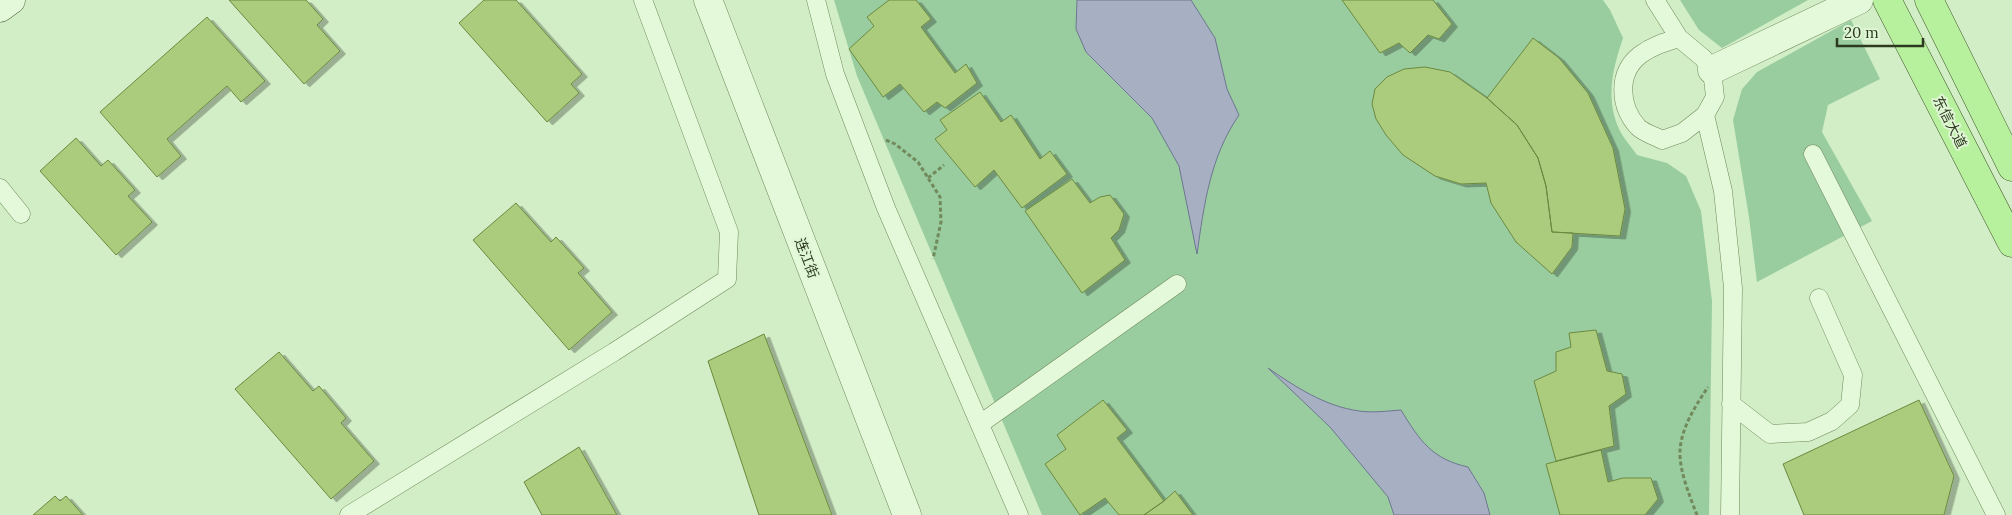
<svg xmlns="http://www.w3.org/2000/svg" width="2012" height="515" font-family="Lora,'Noto Sans SC',serif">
<defs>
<filter id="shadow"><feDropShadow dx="5.5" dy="3" stdDeviation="0" flood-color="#0004"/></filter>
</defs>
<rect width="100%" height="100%" fill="#d2eec6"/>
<!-- green -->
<path fill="#99cd9f" d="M834 0H1603L1610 10 1623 38C1613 68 1605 98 1619 129 1623 138 1631 146 1637 155L1667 163 1686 176 1701 211 1712 301 1709 515H1042L857 76Z
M1680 0H1808L1722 48 1699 30Z
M1851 20 1880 79 1828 105 1822 132 1872 221 1757 282 1749 217 1733 120 1742 89 1757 72Z"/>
<!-- water -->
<path fill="#a7afc2" stroke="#6e7690" d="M1077 0H1191L1215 38 1227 89 1239 115C1210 157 1204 205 1197 254L1179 166 1152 118 1086 52 1076 29Z
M1268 368C1296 387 1324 406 1359 411 1372 413 1388 411 1401 410 1420 441 1432 459 1468 467L1484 493 1490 515H1394L1388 497 1330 427Z"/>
<!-- building -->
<path fill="#abcc7c" stroke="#6c8941" filter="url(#shadow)" d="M229 0H306L323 19 317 25 340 51 304 84Z
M484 0H516L582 74 571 84 579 93 547 122 459 23Z
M889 0H916L931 19 921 27 955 73 966 64 977 83 945 108 937 102 924 112 900 84 883 97 849 49 874 26 867 17Z
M1342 0H1433L1452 24 1439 39 1428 35 1410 53 1399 43 1380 53Z
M207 17 265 81 241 102 227 86 167 139 181 156 157 177 100 112Z
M1533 38 1559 58 1588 93 1613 148 1625 209 1620 236 1552 232 1546 186 1538 158 1517 125 1487 98Z
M1425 67 1450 72 1487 98 1517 125 1538 158 1546 186 1552 232 1573 233 1572 247 1552 274 1516 242 1491 203 1486 183 1461 184 1435 176 1403 155 1386 135 1376 119 1372 104 1375 89 1387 77 1404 69Z
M980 92 1001 122 1011 115 1040 159 1050 151 1067 174 1022 208 994 170 975 187 935 139 947 130 940 120Z
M76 138 101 166 108 160 135 190 128 196 152 222 116 255 40 171Z
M1072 179 1090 203 1100 197 1110 195 1124 214 1119 230 1111 238 1125 260 1082 293 1025 211Z
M516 203 551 242 556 237 584 268 578 273 612 312 569 350 473 240Z
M1596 330 1607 371 1622 374 1626 394 1609 406 1614 446 1556 461 1534 381 1556 371V352L1571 347 1569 333Z
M764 334 832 515H759L708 361Z
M279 352 313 391 319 386 346 418 341 423 374 461 331 499 235 389Z
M1103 400 1127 430 1117 438 1164 501 1144 515H1119L1105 498 1080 515 1045 464 1066 449 1057 435Z
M1919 400 1954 476 1944 515H1804L1783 464Z
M579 447 617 515H542L524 482Z
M1601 450 1608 482 1623 478H1651L1658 499 1645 515H1560L1546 464Z
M1175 491 1193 515H1144L1164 501Z
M55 496 60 501 66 496 83 515H33Z"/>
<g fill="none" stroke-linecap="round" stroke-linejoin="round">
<!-- lane casing -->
<g stroke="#71895b" stroke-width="19">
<path id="lane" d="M816 0 835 74 886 208 1019 515
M1655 0 1679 38 1703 58 1712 70 1715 97 1705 115 1682 133 1662 140C1655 136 1644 133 1638 127 1619 106 1617 73 1640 55 1652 46 1665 42 1679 38
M1705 115 1723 191 1733 288 1730 515
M1813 154 1996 515
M0 188 21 214
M1731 404 1770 434 1808 432 1832 421 1850 405 1853 375 1819 298
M980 424 1177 284
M349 515 614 352 727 279 729 232 643 0"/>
</g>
<!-- street casing -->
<g stroke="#71895b" stroke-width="29">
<path id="street" d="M708 0 907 515
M1712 70 1859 0"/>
</g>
<!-- secondary casing -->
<g stroke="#556b3e" stroke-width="29">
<path id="secondary" d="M0 8 11 0"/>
</g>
<!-- primary casing -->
<g stroke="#45572f" stroke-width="29">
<path id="primary" d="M1887 0 2012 243
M1929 0 2012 167"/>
</g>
<!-- path -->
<path stroke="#71895b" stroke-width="3" stroke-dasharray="4 2.5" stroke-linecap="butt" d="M886 140 895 144 918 162 940 197 941 222 933 259
M928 178 944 165
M1697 515C1690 497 1679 470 1680 451 1681 428 1696 405 1708 387"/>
<!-- lane -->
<use href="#lane" stroke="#e3f9d9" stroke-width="18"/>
<!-- street -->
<use href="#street" stroke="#e3f9d9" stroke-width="28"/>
<!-- secondary -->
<use href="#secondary" stroke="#e3f9d9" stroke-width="28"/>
<!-- primary -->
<use href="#primary" stroke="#b8f19e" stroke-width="28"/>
</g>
<g text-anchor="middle" stroke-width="4" stroke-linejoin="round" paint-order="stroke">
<!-- street labels -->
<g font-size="14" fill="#2d3a1f" stroke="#dff6d5">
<text transform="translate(1950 122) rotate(63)" y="5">东信大道</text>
<text transform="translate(807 258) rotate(69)" y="5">连江街</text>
</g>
</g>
<!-- scale -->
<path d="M1837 38v8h86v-8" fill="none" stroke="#2d3a1f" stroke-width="2.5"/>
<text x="1844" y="38" font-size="15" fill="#2d3a1f" stroke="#dff6d5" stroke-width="4" paint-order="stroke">20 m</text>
</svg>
